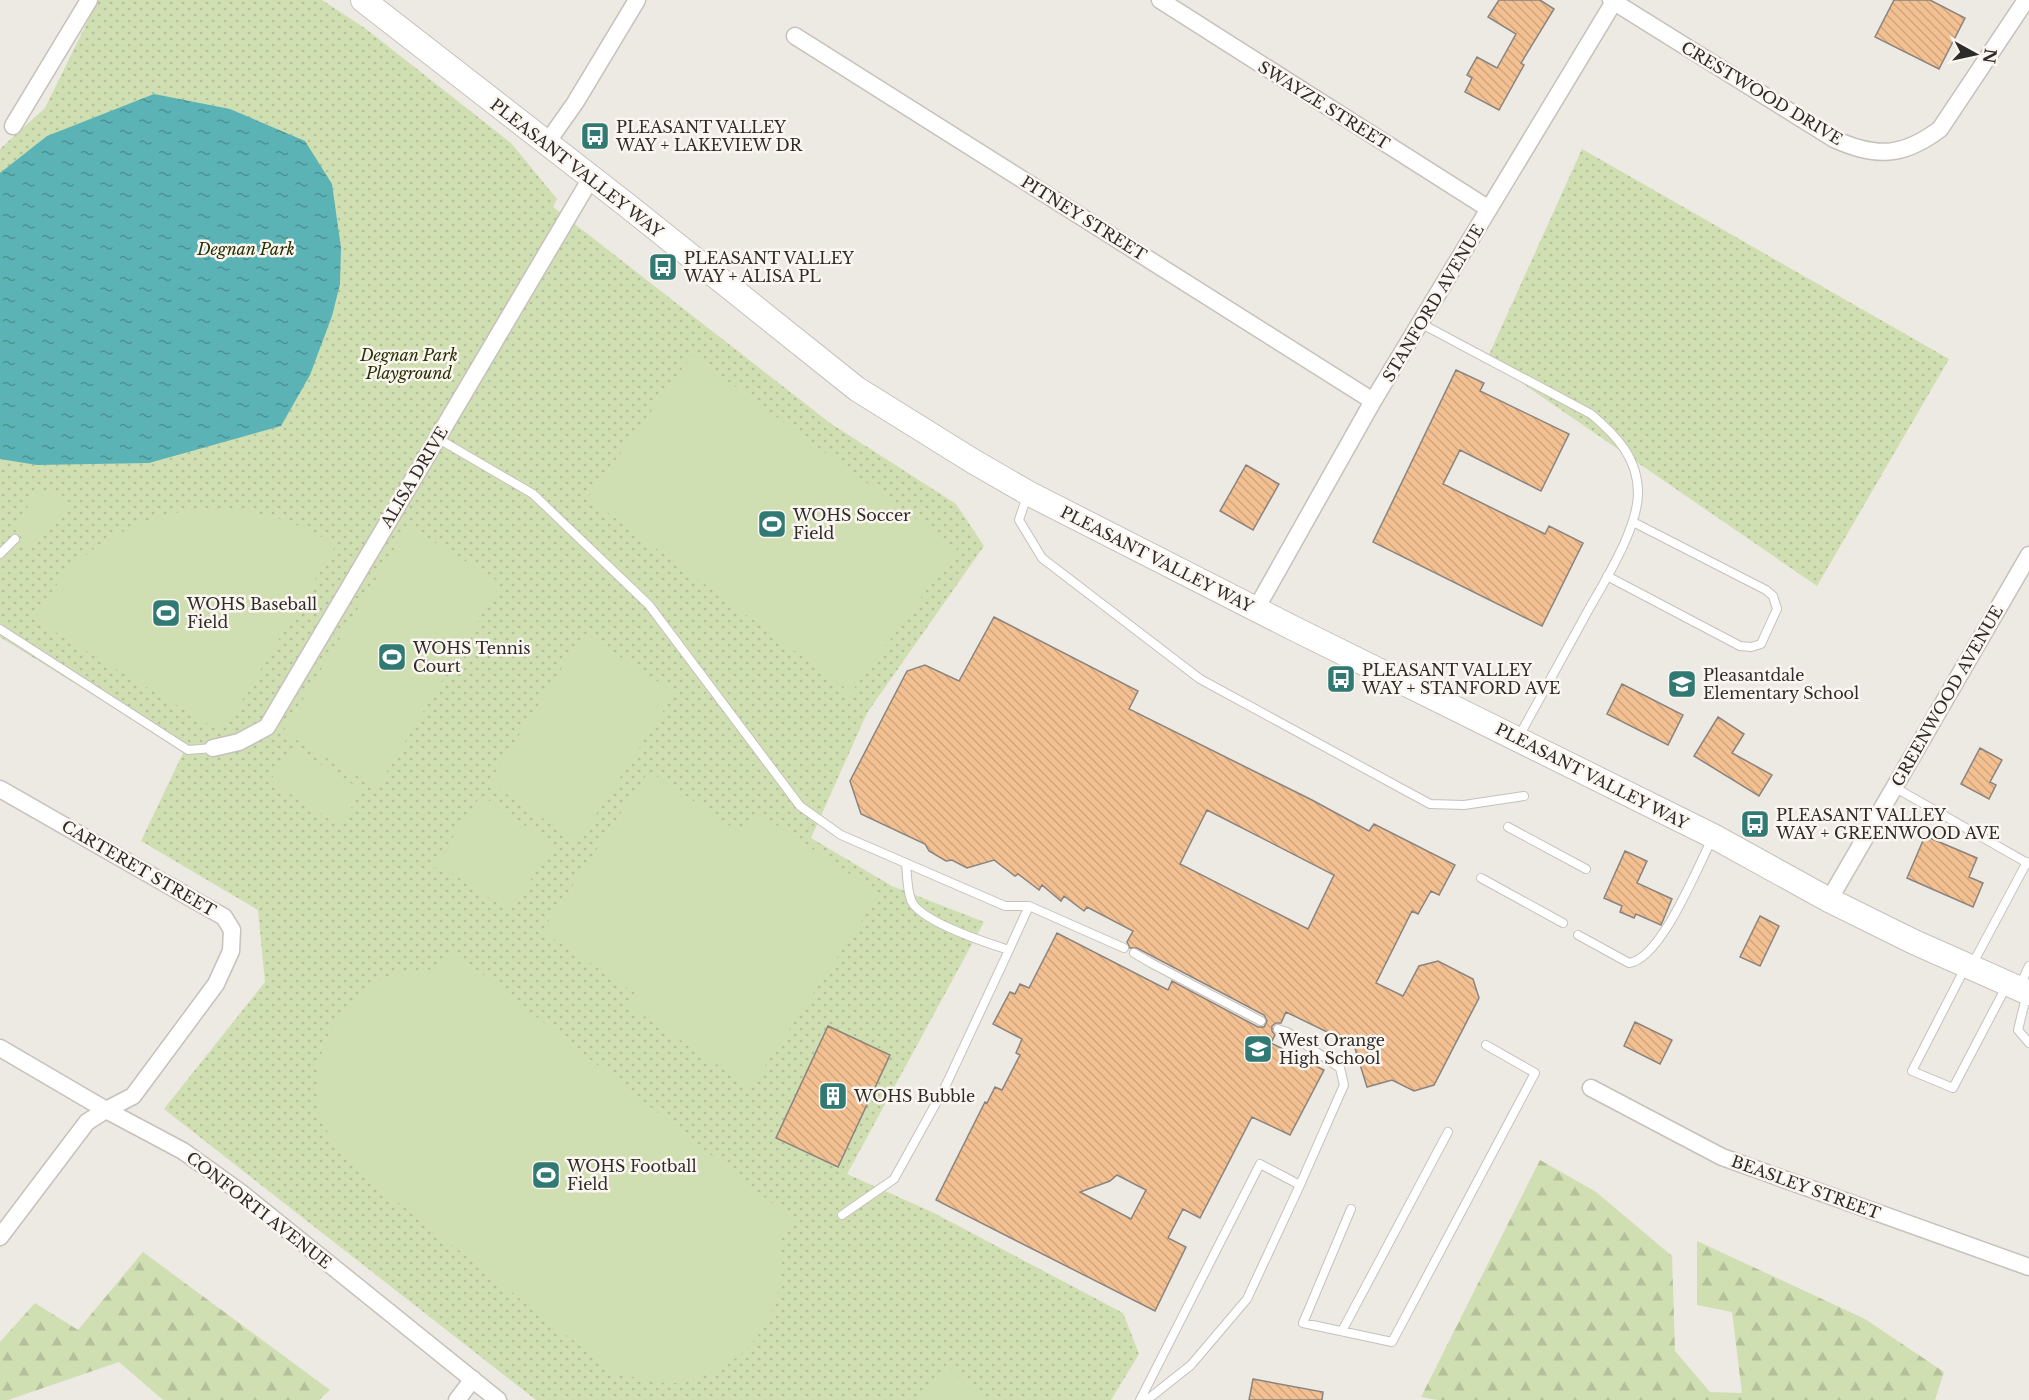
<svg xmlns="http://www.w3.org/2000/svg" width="2029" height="1400" font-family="'Libre Baskerville',serif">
<defs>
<pattern id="forest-firs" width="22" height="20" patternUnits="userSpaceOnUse" patternTransform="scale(1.5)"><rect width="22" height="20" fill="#d0dfb2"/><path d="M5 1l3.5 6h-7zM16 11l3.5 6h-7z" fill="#b3c099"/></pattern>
<pattern id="park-dots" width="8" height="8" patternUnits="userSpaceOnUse" patternTransform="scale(1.5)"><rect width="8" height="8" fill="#d0dfb2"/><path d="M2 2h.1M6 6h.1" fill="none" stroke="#b3c099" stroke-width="1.8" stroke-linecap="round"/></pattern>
<pattern id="water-ripples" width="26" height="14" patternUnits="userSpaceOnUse" patternTransform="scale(1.5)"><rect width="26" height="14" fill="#5bb3b5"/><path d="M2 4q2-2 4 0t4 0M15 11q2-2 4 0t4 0" fill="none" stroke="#4c9293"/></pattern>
<pattern id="building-back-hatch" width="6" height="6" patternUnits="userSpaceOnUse" patternTransform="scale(1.5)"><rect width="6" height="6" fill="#f3c092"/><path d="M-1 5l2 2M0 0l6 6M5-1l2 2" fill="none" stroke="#d1a57e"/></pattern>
</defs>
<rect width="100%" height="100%" fill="#ede9e3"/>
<!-- forest -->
<path fill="url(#forest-firs)" d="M1540 1160 1596 1192 1672 1256 1675 1351 1710 1392 1742 1393 1732 1312 1697 1305V1241L1865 1319 1944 1372 1935 1400H1438L1421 1397Z
M143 1252 330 1390 319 1400H163L119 1362 8 1400H0V1342L35 1303 78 1330Z"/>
<!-- park -->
<path fill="url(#park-dots)" d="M98 0H322L366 29 511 143 557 199 553 207 830 423 956 504 984 546 867 713 811 838 892 886 984 922 847 1174 932 1212 1123 1313 1139 1354 1111 1400H536L164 1109 265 982 258 910 141 841 184 751 0 637V149L45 108Z
M1582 149 1949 359 1817 586 1487 359Z"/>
<!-- garden -->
<path fill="#d0dfb2" d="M692 355 957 549 853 690 854 696H847L845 688 588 498Z
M39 491 64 496 72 506 29 547 13 527Z
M203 508C257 509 290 518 336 545L227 725 216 729 35 620C69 551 129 518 203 508Z
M408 526 501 583 377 788 283 732Z
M584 633 675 693 578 842 489 782Z
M293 747 362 790 340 826 270 781Z
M649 771 742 834 757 812 878 893 864 915 865 916 759 1075 757 1074 749 1086 628 1005 635 993 542 931Z
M481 795 554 846 509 911 441 866 434 868 432 858H439Z
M452 950 792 1219 778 1237C780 1246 783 1256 782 1264 780 1315 752 1360 702 1375 694 1378 685 1382 676 1383 654 1384 634 1377 613 1372L353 1167C338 1151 326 1134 320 1113 309 1068 326 1023 361 994 366 990 370 986 375 983 395 972 415 970 437 969Z
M946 1365 982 1400H915Z"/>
<!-- water -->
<path fill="url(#water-ripples)" d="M154 94 230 109 305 141 332 184 341 248 340 284 332 316 310 375 281 426 149 463 37 465 0 459V173L47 136Z"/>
<!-- building -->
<path fill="url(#building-back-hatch)" stroke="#8a847f" stroke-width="1.5" fill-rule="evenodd" d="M1499 0H1540L1554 9 1521 63 1524 65 1499 110 1465 92 1472 78 1467 75 1477 57 1497 68 1516 34 1488 17Z
M1894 0H1930L1965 18 1939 69 1875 37Z
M1456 370 1484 383 1480 391 1569 434 1541 491 1460 450 1443 484 1545 534 1549 526 1583 543 1542 626 1373 542Z
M1246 465 1279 484 1253 530 1220 511Z
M994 617 1138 691 1129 709 1312 800 1369 831 1374 824 1455 865 1439 895 1431 891 1418 914 1412 911 1376 983 1403 996 1419 966 1438 961 1473 979 1479 998 1434 1085 1414 1091 1392 1080 1367 1087 1354 1045 1286 1012 1281 1023H1276L1272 1026V1031L1275 1035 1271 1043 1324 1070 1290 1135 1252 1117 1200 1218 1183 1209 1168 1238 1186 1247 1155 1311 936 1200 985 1102 987 1103 995 1087 1002 1090 1020 1055 1016 1053 1022 1039 993 1024 1010 992 1015 994 1020 984 1029 988 1057 933 1168 990 1172 981 1258 1027H1264L1267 1021 1264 1015 1137 948H1130L1127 942 1133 931 1087 907 1084 911 1064 896 1061 901 1042 885 1039 890 1018 874 1015 876 994 860 967 868 952 860 946 861 929 851 925 844 861 814 850 781 907 671 925 665 959 681ZM1207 810 1334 875 1308 929 1180 864ZM1117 1175 1146 1190 1131 1219 1080 1192 1110 1181Z
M1622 684 1683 715 1668 745 1607 714Z
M1718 717 1744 734 1732 753 1772 775 1759 796 1694 756Z
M1980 748 2002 760 1990 782 1996 785 1989 799 1961 784Z
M1925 836 1977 858 1969 877 1983 883 1973 907 1907 878Z
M1625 851 1647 861 1637 883 1672 899 1661 925 1636 914 1634 918 1620 912 1622 906 1604 898Z
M1760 916 1779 926 1760 966 1740 957Z
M1635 1022 1672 1040 1660 1064 1624 1046Z
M828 1026 890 1055 838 1167 776 1138Z
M1253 1379 1323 1392 1322 1400H1249Z"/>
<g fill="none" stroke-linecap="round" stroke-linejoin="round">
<!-- service casing -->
<g stroke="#c6c1bb" stroke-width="10">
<path id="service" d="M1420 323 1591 414C1616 435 1638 458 1638 493 1638 530 1602 585 1584 618 1562 658 1540 698 1518 738
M437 438 533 494 649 605 800 806 841 835 1005 906H1029L1124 948
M1027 496 1019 520 1042 558 1200 679 1430 804 1464 805 1524 796
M0 554 15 539
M1607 576 1740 646 1751 647 1761 644 1777 609 1773 596 1766 590 1633 522
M0 629 188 750 213 748
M1894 787 2029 864
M1508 827 1586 869
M1481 878 1563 923
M1578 935 1629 963C1661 959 1697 868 1712 839
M1009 950 1029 906
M1134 953 1151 963 1261 1021
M1972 965 2027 862
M1966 966 1912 1071 1953 1088 2007 985
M2019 988 2029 966
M2027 993 2018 1030 2029 1043
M1351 1209 1303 1323 1392 1342 1535 1073 1486 1045
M842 1215 894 1179 945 1087 1009 950C987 943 919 921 911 900 907 889 907 874 906 863
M1342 1331 1448 1132
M1140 1400 1260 1164 1300 1185
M1147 1400 1191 1365 1247 1299 1300 1185 1344 1085 1340 1068 1287 1032 1278 1029"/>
</g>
<!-- minor casing -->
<g stroke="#c6c1bb" stroke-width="19">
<path id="minor" d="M1160 0 1489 209
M1611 0 1834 139C1876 158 1903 157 1940 129L2026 0
M795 36 1373 401
M13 126 89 0
M546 144 575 103 637 0
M1256 609 1373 401 1615 0
M213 748 239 742 267 727 591 178
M0 789 224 917 232 930 231 951 216 984 133 1096 106 1110 87 1122 0 1237
M1829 900 2029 555
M0 1048 106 1110 183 1151 240 1192 498 1400
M1591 1088 1722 1157 2029 1267
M457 1400 473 1379"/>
</g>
<!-- secondary casing -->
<g stroke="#c6c1bb" stroke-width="26">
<path id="secondary" d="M363 0 628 206 857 389 971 460 1028 493 1293 628 1713 836 1829 900 1914 942 2029 993"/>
</g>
<!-- service -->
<use href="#service" stroke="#fff" stroke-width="8"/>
<!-- minor -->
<use href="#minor" stroke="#fff" stroke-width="16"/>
<!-- secondary -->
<use href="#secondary" stroke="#fff" stroke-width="24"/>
</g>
<!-- icons -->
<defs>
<g id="bus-square" transform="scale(1.5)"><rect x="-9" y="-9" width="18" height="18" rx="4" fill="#317973" stroke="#fbf6f0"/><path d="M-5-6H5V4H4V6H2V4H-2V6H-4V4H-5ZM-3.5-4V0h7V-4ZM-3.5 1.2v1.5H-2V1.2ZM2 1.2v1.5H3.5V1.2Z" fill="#fff"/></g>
<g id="stadium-square" transform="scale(1.5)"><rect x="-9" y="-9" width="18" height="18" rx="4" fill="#317973" stroke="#fbf6f0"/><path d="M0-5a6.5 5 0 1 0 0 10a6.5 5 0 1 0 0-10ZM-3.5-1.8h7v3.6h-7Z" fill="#fff"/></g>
<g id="school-square" transform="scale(1.5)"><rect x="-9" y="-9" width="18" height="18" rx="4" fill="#317973" stroke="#fbf6f0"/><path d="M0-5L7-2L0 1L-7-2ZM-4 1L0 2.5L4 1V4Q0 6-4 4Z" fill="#fff"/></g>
<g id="building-square" transform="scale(1.5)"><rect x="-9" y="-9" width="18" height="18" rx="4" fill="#317973" stroke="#fbf6f0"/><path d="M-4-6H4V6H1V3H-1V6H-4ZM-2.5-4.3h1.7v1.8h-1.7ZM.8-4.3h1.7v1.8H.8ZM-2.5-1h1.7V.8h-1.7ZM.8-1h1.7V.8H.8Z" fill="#fff"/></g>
</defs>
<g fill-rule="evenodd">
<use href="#bus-square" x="595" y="136"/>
<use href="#bus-square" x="663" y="267"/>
<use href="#stadium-square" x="772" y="524"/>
<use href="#stadium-square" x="166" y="613"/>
<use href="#stadium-square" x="392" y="657"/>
<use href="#bus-square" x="1341" y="679"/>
<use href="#school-square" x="1682" y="684"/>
<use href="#bus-square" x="1755" y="824"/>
<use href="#school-square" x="1258" y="1049"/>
<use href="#building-square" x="833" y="1096"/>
<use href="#stadium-square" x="546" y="1175"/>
</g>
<g text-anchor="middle" stroke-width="5" stroke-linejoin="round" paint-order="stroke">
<!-- street labels -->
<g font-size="16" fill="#2e2c2a" stroke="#fbf6f0">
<text transform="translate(1762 93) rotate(31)" y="6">CRESTWOOD DRIVE</text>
<text transform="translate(1324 105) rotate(32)" y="6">SWAYZE STREET</text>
<text transform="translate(577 168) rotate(38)" y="6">PLEASANT VALLEY WAY</text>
<text transform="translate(1084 218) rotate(32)" y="6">PITNEY STREET</text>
<text transform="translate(1433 303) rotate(-59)" y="6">STANFORD AVENUE</text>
<text transform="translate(414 477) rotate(-59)" y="6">ALISA DRIVE</text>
<text transform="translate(1157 559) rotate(27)" y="6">PLEASANT VALLEY WAY</text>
<text transform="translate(1947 696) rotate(-60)" y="6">GREENWOOD AVENUE</text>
<text transform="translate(1592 776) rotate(27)" y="6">PLEASANT VALLEY WAY</text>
<text transform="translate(139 868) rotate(30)" y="6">CARTERET STREET</text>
<text transform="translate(1806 1187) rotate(20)" y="6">BEASLEY STREET</text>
<text transform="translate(259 1210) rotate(38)" y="6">CONFORTI AVENUE</text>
</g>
<!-- poi labels -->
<g font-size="16" fill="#2e2c2a" stroke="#fbf6f0" text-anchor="start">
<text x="616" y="133">PLEASANT VALLEY<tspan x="616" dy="18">WAY + LAKEVIEW DR</tspan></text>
<text x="684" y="264">PLEASANT VALLEY<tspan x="684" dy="18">WAY + ALISA PL</tspan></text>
<text x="793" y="521">WOHS Soccer<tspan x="793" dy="18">Field</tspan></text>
<text x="187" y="610">WOHS Baseball<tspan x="187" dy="18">Field</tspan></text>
<text x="413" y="654">WOHS Tennis<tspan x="413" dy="18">Court</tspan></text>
<text x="1362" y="676">PLEASANT VALLEY<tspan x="1362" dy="18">WAY + STANFORD AVE</tspan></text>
<text x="1703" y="681">Pleasantdale<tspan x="1703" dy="18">Elementary School</tspan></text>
<text x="1776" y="821">PLEASANT VALLEY<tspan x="1776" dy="18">WAY + GREENWOOD AVE</tspan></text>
<text x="1279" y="1046">West Orange<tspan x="1279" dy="18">High School</tspan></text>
<text x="854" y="1102">WOHS Bubble</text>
<text x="567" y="1172">WOHS Football<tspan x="567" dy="18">Field</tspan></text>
</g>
<!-- park labels -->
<g font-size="16" font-style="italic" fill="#263203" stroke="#fbf6f0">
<text x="246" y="255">Degnan Park</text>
<text x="409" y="361">Degnan Park<tspan x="409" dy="18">Playground</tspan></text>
</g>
</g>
<!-- north arrow -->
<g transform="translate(1975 54) rotate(98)" stroke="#fbf6f0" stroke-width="4.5" paint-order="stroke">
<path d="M0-4.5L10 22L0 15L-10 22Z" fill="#2e2c2a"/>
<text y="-9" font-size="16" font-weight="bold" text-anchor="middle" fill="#2e2c2a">N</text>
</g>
</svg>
